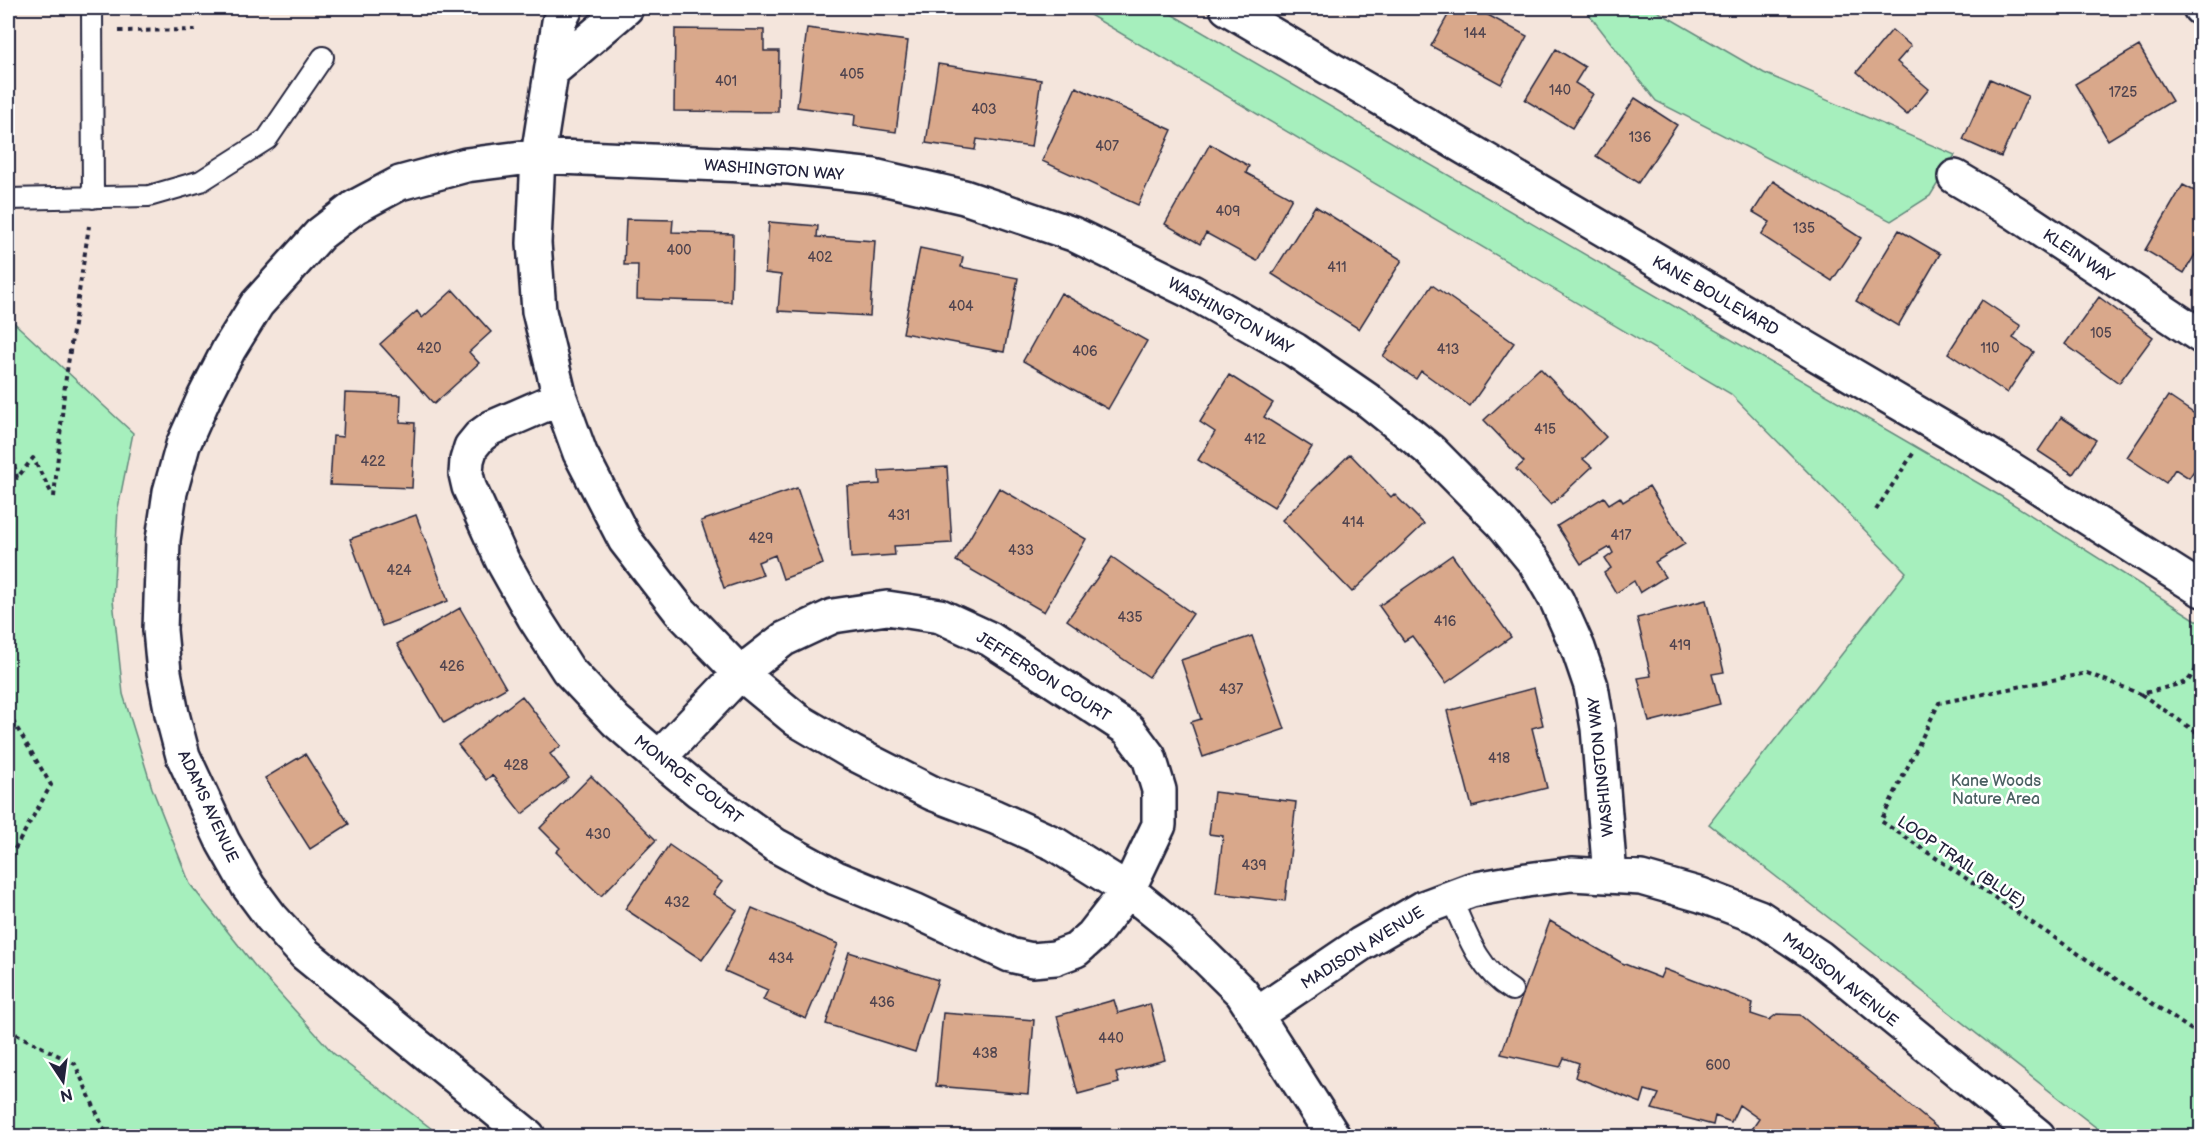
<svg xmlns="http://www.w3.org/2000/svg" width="2209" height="1144" font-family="'Balsamiq Sans',sans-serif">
<rect width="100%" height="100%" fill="#f4e5dc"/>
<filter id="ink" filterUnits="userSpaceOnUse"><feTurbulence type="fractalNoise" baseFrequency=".0167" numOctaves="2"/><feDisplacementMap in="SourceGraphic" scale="12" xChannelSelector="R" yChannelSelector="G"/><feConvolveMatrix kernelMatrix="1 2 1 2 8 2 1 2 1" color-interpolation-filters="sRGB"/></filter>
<g filter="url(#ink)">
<!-- green -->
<path fill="#a6efbd" stroke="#64887c" stroke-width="1.5" d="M1078 8H1161L2002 497 2201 623V1136H2107L1709 824 1906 572 1731 394Z
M1584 8H1652L1764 73 1955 155 1930 196 1891 221 1656 101Z
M8 317 133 433 118 508 113 600 123 694 152 788 190 884 255 966 333 1053 441 1136H8Z"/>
<!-- building -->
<path fill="#d9a88b" stroke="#22223b" stroke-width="1.5" d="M1452 8H1475L1527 36 1501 84 1431 46Z
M8 15H14V58H8Z
M807 28 908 41 896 132 854 126 855 115 797 107Z
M675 29 764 30V51H779L778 112 674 111Z
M1892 30 1911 46 1897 62 1929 89 1907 115 1857 72Z
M2139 46 2172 101 2108 140 2075 84Z
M1556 49 1585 67 1575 83 1593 94 1572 128 1525 100Z
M938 64 1041 80 1031 147 977 139 975 150 926 143Z
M1990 79 2028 96 2001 157 1963 140Z
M1076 87 1172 130 1138 205 1042 161Z
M1635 98 1677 125 1638 183 1596 156Z
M1210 144 1249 166 1246 173 1292 198 1257 261 1206 233 1200 244 1165 224Z
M1773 181 1861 238 1832 281 1761 235 1770 222 1753 212Z
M2183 185 2202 195V243L2184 273 2145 250Z
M1315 206 1402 260 1359 329 1272 274Z
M626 219 673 220 672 232 733 234 731 302 637 299 638 265H624Z
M769 222 818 226 817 237 875 241 870 316 778 311 781 275 765 273Z
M1899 230 1940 254 1898 326 1856 301Z
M920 248 963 257 961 267 1018 278 1004 352 903 333Z
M1432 285 1514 343 1470 406 1421 371 1416 379 1383 356Z
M453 290 491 332 469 352 479 363 434 404 380 344 417 311 422 318Z
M1061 293 1147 341 1108 409 1023 361Z
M2099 297 2153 337 2119 383 2065 344Z
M1982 300 2021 326 2013 338 2034 352 2007 393 1948 353Z
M1540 368 1606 437 1583 459 1592 467 1551 505 1516 469 1524 462 1484 420Z
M1229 375 1273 403 1264 417 1312 447 1274 507 1198 460 1215 432 1200 422Z
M345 393 401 395 400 422 415 423 412 488 330 485 333 436 343 437Z
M2168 396 2202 419V459L2189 478 2175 469 2166 483 2127 457Z
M2061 417 2096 440 2073 474 2038 451Z
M1350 454 1391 497 1394 494 1424 524 1352 592 1282 520Z
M947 467 952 543 894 546 895 555 851 558 847 486 880 484 879 471Z
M1649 486 1685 544 1655 562 1665 577 1640 593 1634 581 1616 593 1604 573 1611 568 1605 559 1613 553 1610 547 1581 564 1557 526 1604 497 1609 504 1620 497 1623 502Z
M797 488 823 564 783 579 775 555 758 562 763 575 724 588 701 521Z
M999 488 1086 539 1044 612 956 561Z
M416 515 448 601 382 626 350 539Z
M1452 555 1511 637 1446 683 1412 636 1404 641 1379 606Z
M1112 557 1193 614 1149 677 1067 620Z
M1706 600 1724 672 1712 674 1720 704 1649 722 1638 678 1651 676 1637 618Z
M460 608 506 688 444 723 397 644Z
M1252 636 1285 729 1203 757 1191 722 1201 719 1181 660Z
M1534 688 1543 725 1532 728 1547 788 1472 807 1447 711Z
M522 696 561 746 550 754 569 778 522 814 492 775 486 780 458 745Z
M305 754 349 824 310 849 265 778Z
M591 776 656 840 601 896 556 852 560 848 540 828Z
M1214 792 1296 802 1285 901 1216 893 1223 836 1209 834Z
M669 845 722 882 713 894 737 910 702 960 625 909Z
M752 908 838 944 806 1019 763 1000 768 990 725 971Z
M1550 921 1622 963 1660 978 1664 969 1753 1003 1751 1014 1769 1020 1777 1014 1800 1015 1947 1136H1750L1748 1135 1759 1119 1739 1105 1731 1122 1715 1116 1713 1125 1652 1109 1659 1094 1645 1090 1641 1103 1575 1077 1579 1063 1564 1058 1560 1067 1501 1054Z
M849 952 938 980 915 1052 826 1024Z
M1114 1000 1118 1013 1150 1004 1165 1060 1116 1073 1119 1083 1078 1094 1057 1016Z
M943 1013 1034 1020 1028 1094 936 1086Z"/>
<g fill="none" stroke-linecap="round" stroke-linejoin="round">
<!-- service casing -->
<g stroke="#22223b" stroke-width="24">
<path id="service" d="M92 8 93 198
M8 199 149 196 201 181 267 139 323 57
M1451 898C1466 932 1478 970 1512 990"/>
</g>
<!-- minor casing -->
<g stroke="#22223b" stroke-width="38">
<path id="minor" d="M566 8 559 22 538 156 534 243 539 311 560 398 580 453 625 540 680 611 740 673 797 720 853 753 932 793 995 817 1055 844 1128 890 1181 933 1242 993 1333 1136
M2200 8 2202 9
M552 71 626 8
M1955 177 2014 212 2202 337
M560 398 491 428 480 436 471 447 467 460 466 474 469 487 502 560 534 617 568 670 616 721 659 758 699 791 775 845 836 878 914 910 1010 955 1032 960 1055 958 1076 950 1093 935 1128 890 1159 825V790L1149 757 1128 729 990 639 940 616 887 608 833 616 784 639 740 673 659 758
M1256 1015 1361 944 1423 908 1471 890 1527 880 1572 874 1641 878 1701 895 1759 917 1819 957 2038 1136
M528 1136 305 954 271 917 248 886 223 842 183 756 172 714 164 672 160 630 163 540 170 492 183 445 204 398 229 349 257 304 320 234 355 207 400 183 466 165 538 156 790 167 874 176 964 197 1073 234 1192 292 1295 350 1369 401 1431 451 1502 523 1535 563 1557 601 1578 648 1591 686 1598 728 1610 876"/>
</g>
<!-- tertiary casing -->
<g stroke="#22223b" stroke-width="38">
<path id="tertiary" d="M1227 8 1995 459 2202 590"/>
</g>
<!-- path -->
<path stroke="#22223b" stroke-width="4" stroke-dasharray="4.5 4.5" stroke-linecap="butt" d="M119 31 199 30
M8 449 12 453 17 478 33 458 53 496
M54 497 65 384 89 226
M1876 510 1914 452
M2202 662 2187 682 2141 694 2087 673 1939 703 1881 821 2202 1037
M2141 694 2202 736
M8 713 51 785 8 861
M8 1030 75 1064 107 1136
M798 1135 800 1136"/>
<!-- service -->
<use href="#service" stroke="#fff" stroke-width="20"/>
<!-- minor -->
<use href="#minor" stroke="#fff" stroke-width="33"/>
<!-- tertiary -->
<use href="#tertiary" stroke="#fff" stroke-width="33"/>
</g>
</g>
<g text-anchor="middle" stroke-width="5" stroke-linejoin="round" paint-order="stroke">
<!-- number labels -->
<g font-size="14" fill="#50444f">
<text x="1475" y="38">144</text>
<text x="852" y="79">405</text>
<text x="726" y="86">401</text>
<text x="1560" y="95">140</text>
<text x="2123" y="97">1725</text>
<text x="984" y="114">403</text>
<text x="1640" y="142">136</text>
<text x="1107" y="151">407</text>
<text x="1228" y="216">409</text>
<text x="1804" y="233">135</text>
<text x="679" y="255">400</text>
<text x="820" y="262">402</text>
<text x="1337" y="272">411</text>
<text x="961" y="311">404</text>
<text x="2101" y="338">105</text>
<text x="429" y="353">420</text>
<text x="1990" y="353">110</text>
<text x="1448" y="354">413</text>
<text x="1085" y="356">406</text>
<text x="1545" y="434">415</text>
<text x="1255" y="444">412</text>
<text x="373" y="466">422</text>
<text x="899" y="520">431</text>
<text x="1353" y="527">414</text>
<text x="1621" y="540">417</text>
<text x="761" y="543">429</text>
<text x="1021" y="555">433</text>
<text x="399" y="575">424</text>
<text x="1130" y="622">435</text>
<text x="1445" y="626">416</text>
<text x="1680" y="650">419</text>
<text x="452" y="671">426</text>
<text x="1231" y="694">437</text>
<text x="1499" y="763">418</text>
<text x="516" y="770">428</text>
<text x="598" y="839">430</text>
<text x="1254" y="870">439</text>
<text x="677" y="907">432</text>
<text x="781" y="963">434</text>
<text x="882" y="1007">436</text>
<text x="1111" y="1043">440</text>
<text x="985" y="1058">438</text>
<text x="1718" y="1070">600</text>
</g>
<!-- street labels -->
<g font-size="16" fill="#22223b" stroke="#fff">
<text transform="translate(774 169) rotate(4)" y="6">WASHINGTON WAY</text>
<text transform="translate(2079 255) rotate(34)" y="6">KLEIN WAY</text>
<text transform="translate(1716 295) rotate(30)" y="6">KANE BOULEVARD</text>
<text transform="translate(1231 315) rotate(29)" y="6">WASHINGTON WAY</text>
<text transform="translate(1044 676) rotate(32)" y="6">JEFFERSON COURT</text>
<text transform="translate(1600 767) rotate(-96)" y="6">WASHINGTON WAY</text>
<text transform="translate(689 779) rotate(38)" y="6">MONROE COURT</text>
<text transform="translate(209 806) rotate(65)" y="6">ADAMS AVENUE</text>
<text transform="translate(1962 861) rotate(34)" y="6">LOOP TRAIL (BLUE)</text>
<text transform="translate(1362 947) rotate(-32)" y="6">MADISON AVENUE</text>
<text transform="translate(1841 979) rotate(38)" y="6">MADISON AVENUE</text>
</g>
<!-- park labels -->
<g font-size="16" fill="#4a6062" stroke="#fff">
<text x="1996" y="786">Kane Woods<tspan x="1996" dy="18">Nature Area</tspan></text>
</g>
</g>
<!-- margin -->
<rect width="2209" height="1144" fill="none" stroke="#fff" stroke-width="30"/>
<rect x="15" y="15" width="2179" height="1114" fill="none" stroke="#22223b" stroke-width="2" filter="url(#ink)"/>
<!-- north arrow -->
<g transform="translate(63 1081) rotate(167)" stroke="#ffffff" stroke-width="4.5" paint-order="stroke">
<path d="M0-4.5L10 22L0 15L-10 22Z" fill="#22223b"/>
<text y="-9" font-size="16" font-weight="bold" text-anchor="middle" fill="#22223b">N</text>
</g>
</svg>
